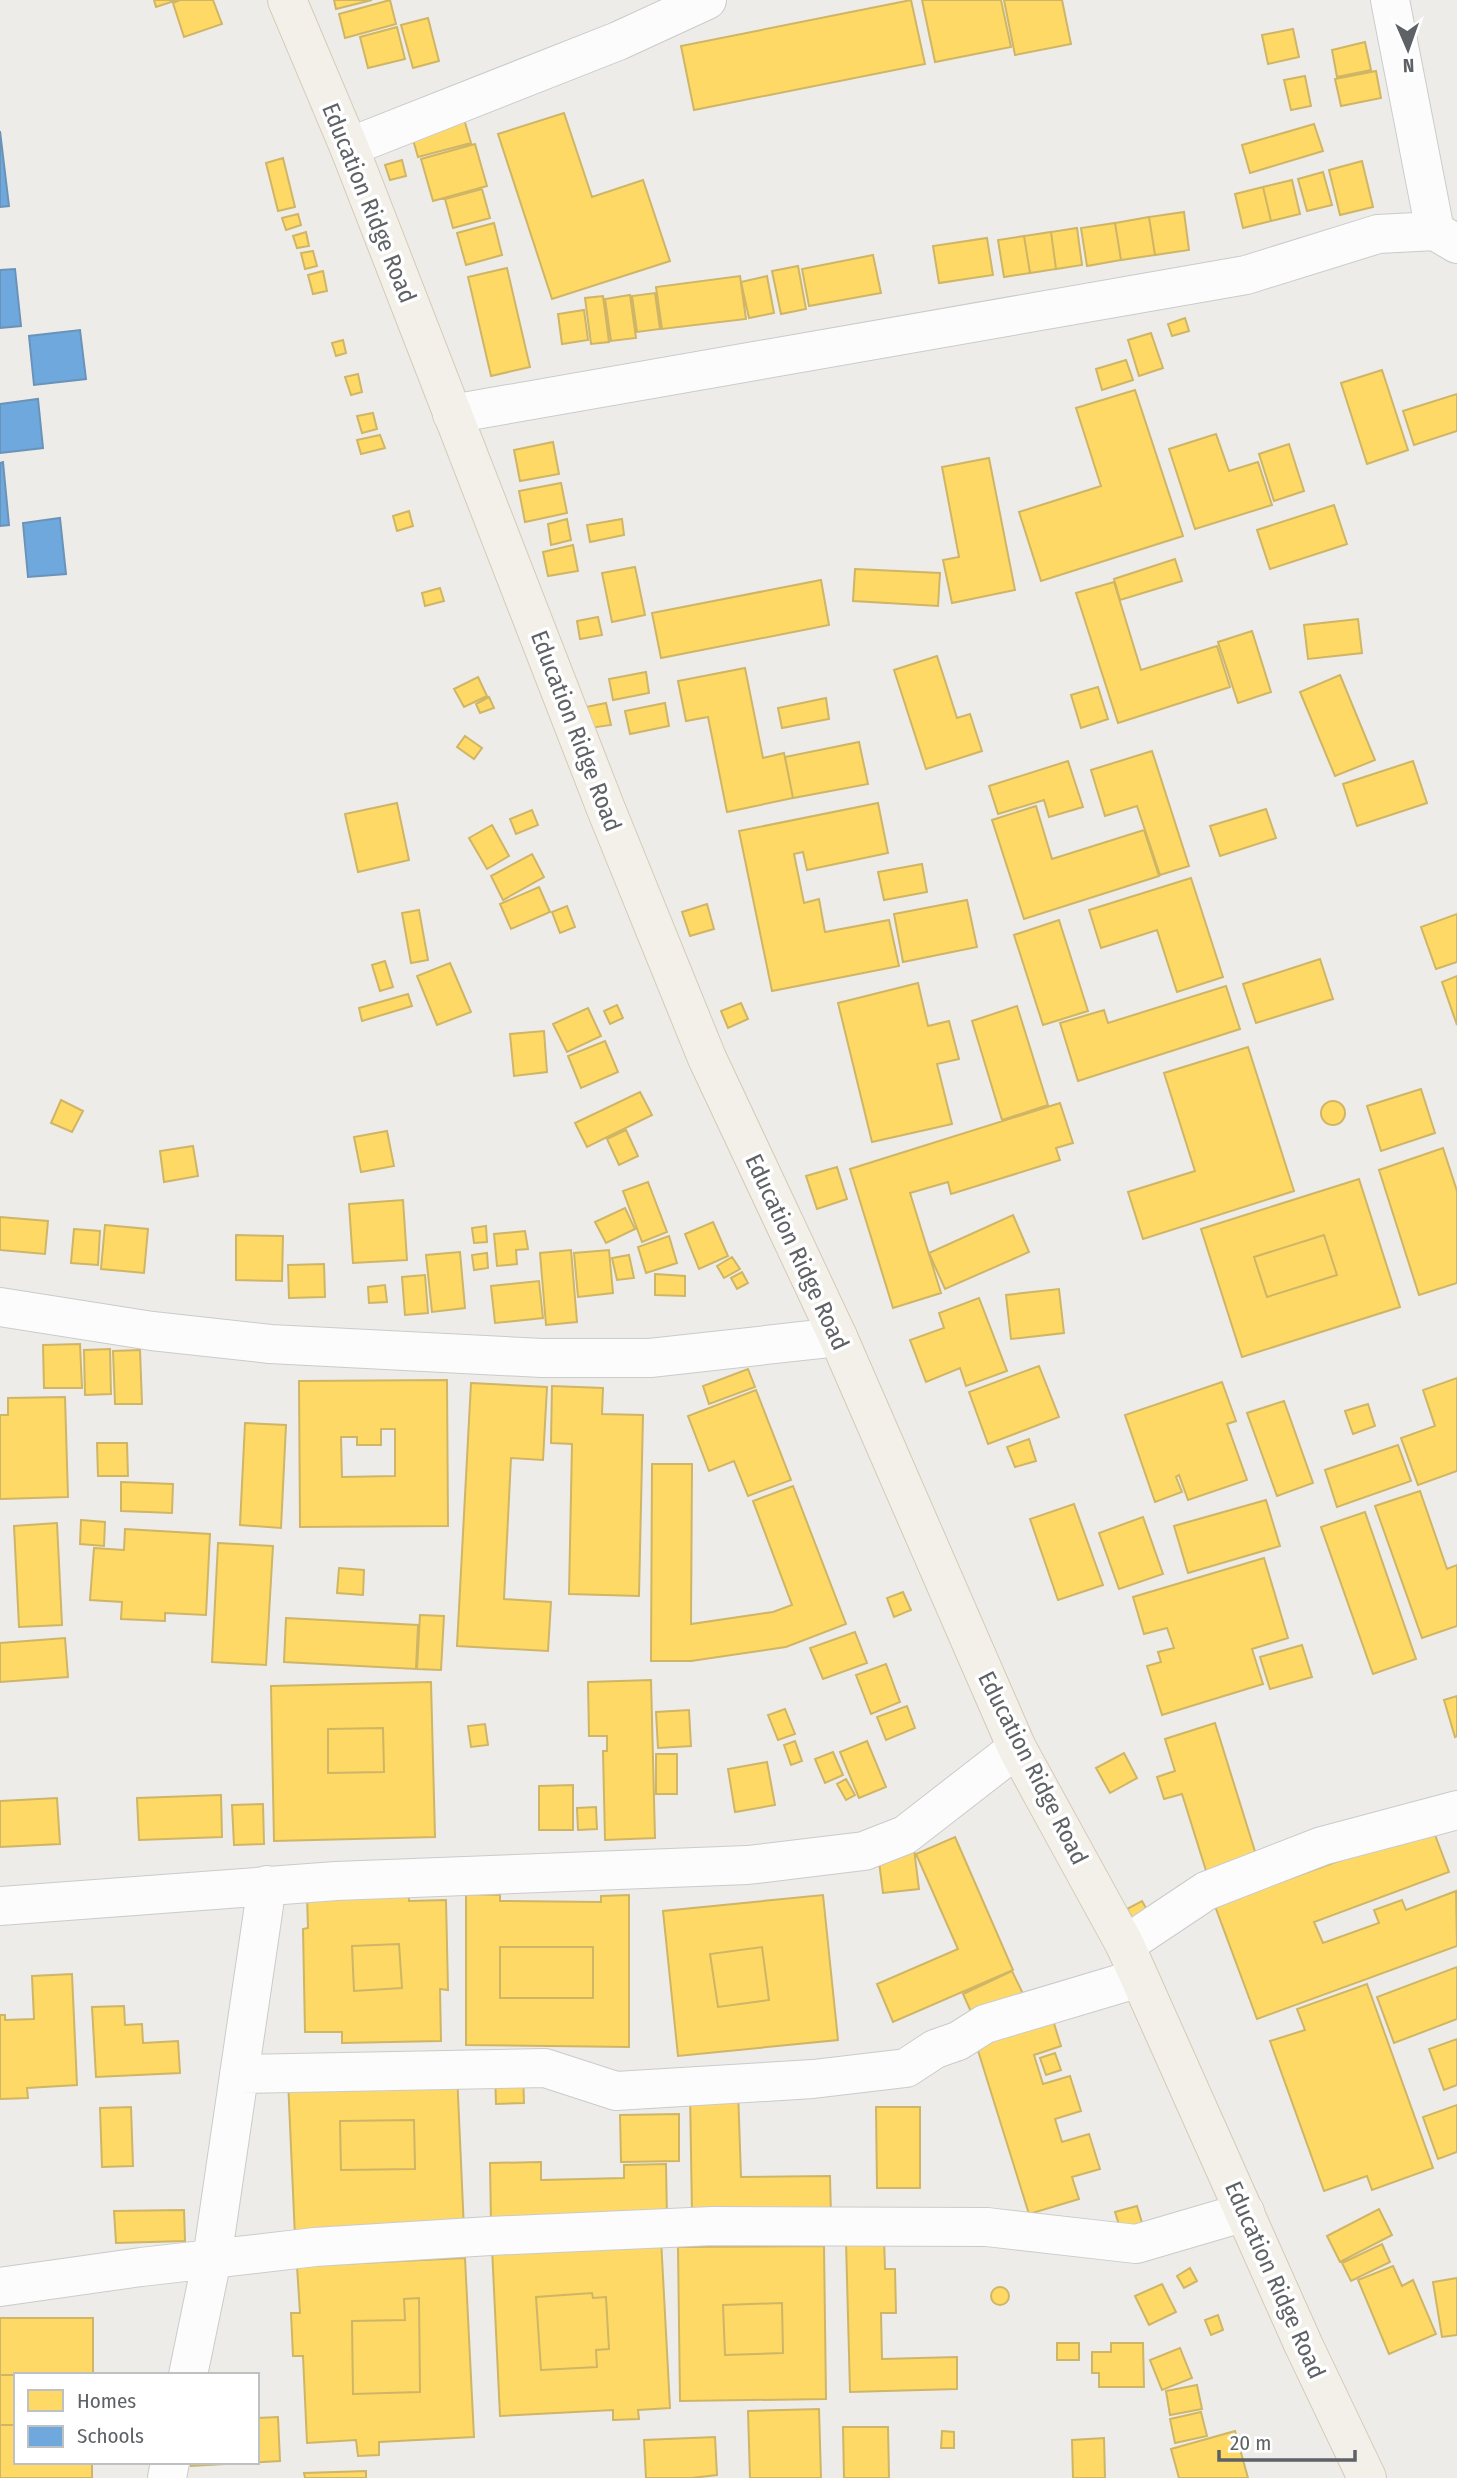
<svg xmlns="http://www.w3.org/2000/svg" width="1457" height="2478" font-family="'Fira Sans Condensed',sans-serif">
<rect width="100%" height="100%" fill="#eeece8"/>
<!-- homes -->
<path fill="#ffd966" stroke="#cfb566" stroke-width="2" fill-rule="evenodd" d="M154 0H177L156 7Z
M180 0H213L222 24 184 37 173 3Z
M334 0H372L336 9Z
M390 0 396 24 345 38 339 14Z
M911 0 925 64 694 110 681 46Z
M922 0H1001L1011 47 935 62Z
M1004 0H1062L1071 44 1015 55Z
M428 18 439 61 413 68 401 25Z
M397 27 405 59 368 68 360 37Z
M1293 29 1299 57 1268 64 1262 35Z
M1365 42 1371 70 1337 77 1332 50Z
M1376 71 1381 98 1341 106 1335 79Z
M1305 76 1311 106 1291 110 1284 80Z
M462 112 471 143 418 157 409 126Z
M564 113 592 197 643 180 670 261 552 299 498 134Z
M1314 124 1323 151 1250 173 1242 145Z
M475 144 487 186 433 201 421 159Z
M283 158 295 207 278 211 266 163Z
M402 160 406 176 390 180 385 165Z
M1362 161 1373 207 1340 215 1329 170Z
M1323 172 1332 205 1307 211 1298 179Z
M1292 180 1300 214 1271 221 1263 187Z
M1263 187 1271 221 1243 228 1235 194Z
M482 189 490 218 453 228 445 199Z
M1184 212 1189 250 1155 255 1149 217Z
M298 214 301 225 286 230 282 218Z
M1149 217 1155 255 1121 260 1115 223Z
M494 223 502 255 466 265 457 233Z
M1115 223 1121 260 1087 266 1081 228Z
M1077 228 1082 265 1056 269 1051 232Z
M306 232 309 246 297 248 293 236Z
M1051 232 1056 269 1030 273 1024 236Z
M1024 236 1030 273 1004 277 998 240Z
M987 238 993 275 939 283 933 246Z
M313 251 317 266 305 269 301 253Z
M873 255 881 293 809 306 802 269Z
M798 266 806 309 781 314 772 271Z
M507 268 530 367 491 376 468 277Z
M323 271 327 291 313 294 308 275Z
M740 276 746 319 662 329 656 287Z
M767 276 774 313 749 318 741 282Z
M655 293 660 329 637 332 632 296Z
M630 295 636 338 611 341 605 299Z
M603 296 609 342 591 344 585 298Z
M584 310 588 340 562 344 558 314Z
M1185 318 1189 331 1172 336 1168 324Z
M1151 333 1163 368 1139 376 1128 340Z
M343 340 346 353 336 356 332 343Z
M1126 360 1133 380 1102 390 1096 369Z
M1382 370 1408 450 1367 464 1341 383Z
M358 374 362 392 351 395 345 377Z
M1135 390 1183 536 1041 581 1019 512 1101 486 1076 408Z
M1457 394V431L1414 445 1403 411Z
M373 413 377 429 362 433 357 416Z
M1216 434 1229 471 1258 462 1272 505 1195 529 1169 449Z
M380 435 385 448 361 454 357 440Z
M553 442 559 474 520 481 514 450Z
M1289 444 1304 491 1274 501 1259 454Z
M989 458 1015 590 952 603 943 560 959 557 942 467Z
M561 483 567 513 525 522 519 491Z
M1334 505 1347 544 1270 569 1257 530Z
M409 511 413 526 397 531 393 516Z
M567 519 571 540 551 545 548 524Z
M622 519 624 535 590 542 587 525Z
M573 545 578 571 548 576 543 552Z
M1175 559 1182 581 1120 600 1114 579Z
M635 567 645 615 612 622 602 573Z
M855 569 940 573 938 606 853 601Z
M821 580 829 625 661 658 652 613Z
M1114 582 1141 670 1217 646 1230 687 1118 723 1076 593Z
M440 588 444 601 425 606 422 593Z
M598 617 602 635 580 639 577 621Z
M1358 619 1362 653 1308 659 1304 625Z
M1252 631 1271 692 1238 703 1218 642Z
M937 656 957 718 970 714 982 751 926 769 894 670Z
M745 668 763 758 784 753 793 798 727 812 708 717 686 721 678 681Z
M646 672 649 693 613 700 609 679Z
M1340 675 1375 760 1335 776 1300 692Z
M478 677 487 696 464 707 454 689Z
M1098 687 1108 719 1081 728 1071 695Z
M489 697 494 708 480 713 476 704Z
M826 698 829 719 782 728 778 708Z
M606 703 611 725 590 728 586 707Z
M665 703 669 726 630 734 625 711Z
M465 736 482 748 474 759 457 747Z
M859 742 868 784 793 798 785 757Z
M1152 751 1189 866 1160 875 1137 806 1105 816 1091 770Z
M1068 761 1083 807 1049 817 1044 800 998 814 989 786Z
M1413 761 1427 803 1357 826 1343 784Z
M397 803 409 860 358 872 345 814Z
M878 803 888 853 807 870 803 852 794 854 804 903 819 899 825 932 889 920 899 966 772 991 739 831Z
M1036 806 1052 859 1144 830 1159 876 1024 919 992 820Z
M1266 809 1276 838 1220 856 1210 826Z
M532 810 538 825 516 834 510 819Z
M492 825 509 856 487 869 469 838Z
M532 854 544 877 503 900 491 876Z
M922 864 927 892 884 900 878 872Z
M1191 878 1223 977 1177 992 1157 930 1101 948 1089 910Z
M539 887 550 912 511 929 500 904Z
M967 900 977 947 903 962 894 914Z
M707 904 714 929 690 936 682 912Z
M567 906 575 927 560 933 552 912Z
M419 910 428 960 411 963 402 913Z
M1457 914V962L1436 969 1421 927Z
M1059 920 1088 1011 1043 1025 1014 935Z
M1320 959 1333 999 1256 1023 1243 984Z
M385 961 393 987 380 991 372 965Z
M450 963 471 1012 437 1025 417 976Z
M1457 976V1025L1442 982Z
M918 983 928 1026 949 1021 959 1059 937 1064 952 1124 872 1142 838 1003Z
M1226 986 1240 1029 1078 1081 1060 1023 1104 1010 1108 1023Z
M408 994 412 1006 362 1021 359 1008Z
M741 1003 748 1019 728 1028 721 1011Z
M617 1005 623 1018 610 1024 604 1011Z
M1017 1006 1048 1105 1002 1120 972 1021Z
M588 1008 601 1036 567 1052 553 1024Z
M544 1031 547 1072 514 1076 510 1034Z
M605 1041 618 1072 581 1088 568 1056Z
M1248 1047 1294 1191 1143 1239 1128 1192 1195 1171 1164 1073Z
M1421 1089 1435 1133 1381 1151 1367 1106Z
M640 1092 652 1115 587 1147 575 1123Z
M61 1100 83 1111 72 1132 51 1123Z
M1321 1113a12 12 0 1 1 24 0a12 12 0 1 1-24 0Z
M1060 1103 1073 1143 1056 1148 1060 1160 951 1194 948 1182 910 1193 941 1293 893 1308 850 1169Z
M626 1130 638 1156 619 1165 607 1139Z
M387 1131 394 1166 361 1172 354 1137Z
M193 1146 198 1176 164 1182 160 1151Z
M1443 1148 1457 1191V1283L1419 1295 1379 1170Z
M837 1167 847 1199 817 1209 806 1176Z
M1359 1179 1400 1307 1242 1357 1201 1229ZM1324 1235 1337 1275 1267 1297 1254 1257Z
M648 1182 667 1232 642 1242 623 1191Z
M403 1200 407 1260 353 1263 349 1204Z
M625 1208 635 1229 606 1243 595 1222Z
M1013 1215 1029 1252 945 1289 929 1253Z
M0 1217 48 1221 45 1254 0 1250Z
M713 1222 728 1256 699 1269 685 1234Z
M105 1225 148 1229 144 1273 101 1269Z
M486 1226 487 1242 474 1243 472 1228Z
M74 1229 100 1231 98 1265 71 1263Z
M525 1231 528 1249 516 1250 517 1264 497 1266 494 1234Z
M236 1235 283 1236 282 1281 236 1280Z
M1324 1235 1337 1275 1267 1297 1254 1257Z
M669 1236 677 1263 646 1273 638 1247Z
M571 1250 577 1322 546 1325 540 1253Z
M609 1250 613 1293 578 1297 574 1253Z
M460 1252 465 1308 432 1312 426 1255Z
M487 1253 488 1268 474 1270 472 1255Z
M629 1255 634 1278 617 1280 612 1258Z
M732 1257 740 1269 724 1278 717 1266Z
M324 1264 325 1297 289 1298 288 1265Z
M742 1272 748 1283 737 1289 731 1278Z
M655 1274 685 1276V1296L655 1295Z
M425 1275 428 1313 405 1315 402 1277Z
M539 1281 543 1318 495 1323 491 1286Z
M385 1285 387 1302 369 1303 368 1287Z
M1059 1289 1064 1333 1011 1339 1006 1295Z
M979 1298 1007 1371 966 1386 960 1368 926 1382 910 1340 944 1328 939 1313Z
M80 1344 82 1388H44L43 1345Z
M110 1349 111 1394 85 1395 84 1350Z
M140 1350 142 1404H115L113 1351Z
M1039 1366 1059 1417 988 1444 969 1392Z
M748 1369 755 1387 709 1404 703 1386Z
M1457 1378V1471L1418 1485 1401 1438 1435 1426 1423 1390Z
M447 1380 448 1526 300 1527 299 1381Z
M1222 1382 1236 1421 1227 1424 1247 1480 1188 1500 1179 1475 1176 1477 1182 1492 1155 1502 1125 1415Z
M471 1383 547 1387 543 1460 511 1458 504 1599 551 1602 548 1651 457 1646Z
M552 1386 603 1388 602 1414 643 1415 639 1596 569 1594 572 1444 551 1443Z
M756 1390 791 1480 748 1496 734 1461 709 1471 688 1416Z
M65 1397 68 1497 0 1499V1415H8V1398Z
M1284 1401 1313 1483 1277 1496 1247 1413Z
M1368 1404 1375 1426 1353 1434 1345 1411Z
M245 1423 286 1425 281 1528 240 1525Z
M381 1429H395V1476L342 1477 341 1437H357V1445H381Z
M1029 1439 1036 1461 1015 1467 1007 1447Z
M97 1443H127L128 1476H98Z
M1398 1445 1411 1481 1337 1507 1325 1470Z
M652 1464H692L691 1624 773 1612 792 1605 753 1501 793 1486 846 1624 786 1647 691 1661H651Z
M121 1482 173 1484 172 1513 121 1511Z
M1420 1491 1447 1569 1457 1565V1626L1422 1638 1375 1506Z
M1266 1500 1280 1546 1188 1573 1174 1526Z
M1074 1504 1103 1585 1058 1600 1030 1519Z
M1365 1512 1416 1659 1373 1674 1321 1527Z
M1143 1517 1163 1574 1119 1589 1099 1533Z
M81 1520 105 1522 104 1546 80 1544Z
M57 1523 62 1625 19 1627 14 1526Z
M125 1529 210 1534 206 1615 165 1613V1621L121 1619 122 1602 90 1600 94 1548 124 1550Z
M218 1543 273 1546 266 1665 212 1662Z
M1264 1558 1288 1638 1252 1649 1263 1684 1162 1715 1147 1666 1161 1662 1158 1652 1174 1648 1167 1628 1144 1634 1133 1597Z
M339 1568 364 1570 363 1595 337 1593Z
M903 1592 911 1610 894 1617 887 1598Z
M420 1615 444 1616 441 1670 417 1669Z
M286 1618 418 1625 416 1669 284 1662Z
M855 1632 867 1663 823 1679 810 1648Z
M65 1638 68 1677 0 1682V1643Z
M1302 1645 1312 1677 1270 1689 1260 1657Z
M886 1664 900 1702 871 1714 856 1675Z
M651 1680 655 1838 605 1840 603 1751H607V1736H589L588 1682Z
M431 1682 435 1837 274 1841 271 1686ZM383 1728 384 1772 328 1773V1729Z
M1457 1696V1736L1455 1737 1444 1700Z
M907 1706 915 1728 886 1740 877 1717Z
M785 1709 795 1734 778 1740 768 1715Z
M689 1710 691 1746 658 1748 656 1712Z
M1215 1723 1258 1861 1208 1877 1182 1794 1164 1799 1157 1777 1175 1771 1165 1739Z
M485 1724 488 1745 471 1747 468 1726Z
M383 1728 384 1772 328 1773V1729Z
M795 1741 802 1761 791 1765 784 1745Z
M867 1741 886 1787 859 1798 840 1752Z
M833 1752 843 1775 825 1783 815 1759Z
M1124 1753 1137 1778 1110 1793 1096 1768Z
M656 1754H677V1794H656Z
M767 1762 775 1805 735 1812 728 1769Z
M846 1779 855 1795 846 1800 837 1784Z
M573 1785V1830H539V1786Z
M221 1795 222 1837 139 1840 137 1798Z
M57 1798 60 1844 0 1847V1801Z
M263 1804 264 1844 234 1845 232 1805Z
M596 1807 597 1829 578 1830 577 1808Z
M1432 1827 1449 1872 1314 1922 1323 1943 1379 1923 1374 1910 1402 1900 1406 1910 1456 1891 1457 1946 1257 2019 1215 1906Z
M955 1837 1013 1970 893 2022 877 1984 958 1949 916 1854Z
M914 1849 919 1889 883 1893 878 1854Z
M409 1893V1901L446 1900 448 1990 440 1989 441 2041 342 2043V2032H305L303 1929 308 1928 307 1895ZM399 1944 402 1988 354 1991 352 1946Z
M466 1894 500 1895V1901L601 1902V1896L629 1895V2047L466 2045ZM500 1947H593V1998H500Z
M823 1895 838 2040 678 2056 663 1911ZM762 1947 769 2000 718 2007 710 1954Z
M1142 1901 1150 1915 1135 1923 1127 1909Z
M399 1944 402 1988 354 1991 352 1946Z
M500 1947H593V1998H500Z
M762 1947 769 2000 718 2007 710 1954Z
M1457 1967V2019L1394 2043 1377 1997Z
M1012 1971 1026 2000 976 2023 963 1994Z
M72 1974 77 2085 27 2088 28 2098 0 2099V2015H5V2020L34 2019 32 1976Z
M1367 1984 1433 2168 1372 2190 1367 2176 1324 2191 1270 2041 1305 2030 1297 2009Z
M124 2006 125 2025 142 2024 143 2043 178 2041 180 2073 96 2077 92 2007Z
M1052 2017 1061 2046 1034 2055 1043 2084 1070 2076 1081 2111 1055 2119 1062 2142 1089 2134 1100 2169 1072 2177 1079 2199 1029 2214 975 2041Z
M1457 2039V2085L1444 2090 1429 2049Z
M1055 2053 1061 2070 1046 2075 1040 2058Z
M457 2073 464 2230 295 2237 288 2080ZM414 2120 415 2169 341 2170 340 2121Z
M495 2073H523L524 2103 496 2104Z
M738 2090 741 2177 830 2176 831 2218 692 2214 690 2091Z
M1457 2105V2152L1438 2159 1423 2117Z
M131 2107 133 2166 102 2167 100 2108Z
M876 2107H920V2188H877Z
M679 2114V2161L621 2162 620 2115Z
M414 2120 415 2169 341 2170 340 2121Z
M541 2162V2180L624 2178V2165L666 2164 667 2220 491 2224 490 2163Z
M1137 2206 1143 2226 1121 2231 1115 2212Z
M1379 2209 1392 2235 1340 2262 1327 2236Z
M184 2210 185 2241 116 2243 114 2211Z
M661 2239 670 2408 638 2410 639 2419 613 2420V2410L500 2416 492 2248ZM592 2293 593 2298 606 2297 609 2349 596 2350 597 2367 541 2370 536 2297Z
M884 2239 885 2269H895L896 2313H881L882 2359 957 2357V2389L850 2392 846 2241Z
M1382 2244 1390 2262 1351 2281 1342 2263Z
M824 2246 826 2399 680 2401 678 2247ZM782 2303 783 2353 725 2355 723 2305Z
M465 2258 474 2437 379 2442V2455L358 2456 356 2440 307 2443 303 2356H293L291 2313H300L297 2266ZM419 2298 420 2392 353 2394 352 2321 405 2320 404 2299Z
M1393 2266 1402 2286 1413 2280 1436 2334 1389 2354 1358 2280Z
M1190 2268 1197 2281 1184 2288 1177 2276Z
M1457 2278V2335L1442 2337 1433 2282Z
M1162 2284 1176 2312 1149 2325 1135 2296Z
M991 2296a9 9 0 1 1 18 0a9 9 0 1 1-18 0Z
M592 2293 593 2298 606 2297 609 2349 596 2350 597 2367 541 2370 536 2297Z
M419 2298 420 2392 353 2394 352 2321 405 2320 404 2299Z
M782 2303 783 2353 725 2355 723 2305Z
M1218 2315 1223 2330 1211 2335 1205 2320Z
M0 2318H93V2375H0Z
M1057 2343H1079V2360H1057Z
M1111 2343H1143L1144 2387H1099V2373H1092V2352H1111Z
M1180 2348 1192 2378 1162 2390 1150 2360Z
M0 2375H16V2425H0Z
M1197 2385 1202 2409 1170 2415 1166 2391Z
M819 2409 821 2478H750L748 2411Z
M1201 2412 1207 2436 1175 2443 1170 2419Z
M278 2417 280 2461 191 2466V2462H257V2418Z
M0 2425H16V2462H92V2478H0Z
M843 2427H888L889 2478H844Z
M942 2431 954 2432V2448H941Z
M1235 2431 1248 2478H1179L1171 2449Z
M715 2437 717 2475 692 2478H646L644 2440Z
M1104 2438 1105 2478H1073L1072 2440Z
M366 2471V2478H305L304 2473Z"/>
<!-- schools -->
<path fill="#6fa8dc" stroke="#6a93b9" stroke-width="2" d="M0 131 9 206 0 207Z
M15 269 21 326 0 328V270Z
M80 330 86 379 34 385 29 336Z
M38 399 43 448 0 453V404Z
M3 462 9 525 0 526V463Z
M60 518 66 574 28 577 23 523Z"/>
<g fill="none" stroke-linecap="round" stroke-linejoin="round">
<!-- minor casing -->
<g stroke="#cacbca" stroke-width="40">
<path id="minor" d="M1390 0 1435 231
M349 147 618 41 707 0
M452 414 1246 275 1378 234 1435 231 1457 244
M0 1307 152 1331 270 1344 542 1358H650L838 1337
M0 1906 336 1881 748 1865 864 1851 905 1835 1017 1748
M1125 1945 1206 1891 1322 1846 1457 1810
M239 2074 545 2068 616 2091 813 2079 906 2068 935 2049 958 2041 985 2024 1139 1978
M0 2287 141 2267 315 2247 490 2236 713 2226 987 2227 1136 2244 1245 2212
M188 2375 212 2259 267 1885
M167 2478 170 2462"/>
</g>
<!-- major casing -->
<g stroke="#d5cab6" stroke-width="40">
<path id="major" d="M287 0 349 147 606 809 707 1058 838 1337 1017 1748 1125 1945 1304 2346 1367 2478"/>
</g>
<!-- minor -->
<use href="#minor" stroke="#fcfcfc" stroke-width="38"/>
<!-- major -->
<use href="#major" stroke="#f3f0e9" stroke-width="38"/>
</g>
<g text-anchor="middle" stroke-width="7" stroke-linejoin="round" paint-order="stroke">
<!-- street labels -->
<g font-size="24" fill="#5e6266" stroke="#fff">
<text transform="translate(369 203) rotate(68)" y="8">Education Ridge Road</text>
<text transform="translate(576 731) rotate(69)" y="8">Education Ridge Road</text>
<text transform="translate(797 1252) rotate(65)" y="8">Education Ridge Road</text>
<text transform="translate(1033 1768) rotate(63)" y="8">Education Ridge Road</text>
<text transform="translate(1275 2280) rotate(66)" y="8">Education Ridge Road</text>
</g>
</g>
<!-- legend -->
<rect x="14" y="2373" width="245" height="91" fill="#ffffff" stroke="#bfc0c2" stroke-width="2"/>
<rect x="28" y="2390" width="35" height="21" fill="#ffd966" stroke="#bfc0c2" stroke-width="2"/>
<text x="77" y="2408" font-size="21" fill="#5e6266">Homes</text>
<rect x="28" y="2426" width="35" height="21" fill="#6fa8dc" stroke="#bfc0c2" stroke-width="2"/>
<text x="77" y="2443" font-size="21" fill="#5e6266">Schools</text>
<!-- north arrow -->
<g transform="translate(1408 49) rotate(178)" stroke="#ffffff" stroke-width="5" paint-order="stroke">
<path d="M0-5L12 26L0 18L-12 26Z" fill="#5e6266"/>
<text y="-10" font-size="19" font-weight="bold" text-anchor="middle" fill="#5e6266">N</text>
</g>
<!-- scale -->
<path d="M1219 2450v10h136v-10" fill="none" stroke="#5e6266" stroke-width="3.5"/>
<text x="1230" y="2450" font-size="21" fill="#5e6266" stroke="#ffffff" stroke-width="5" paint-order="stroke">20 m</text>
</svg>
